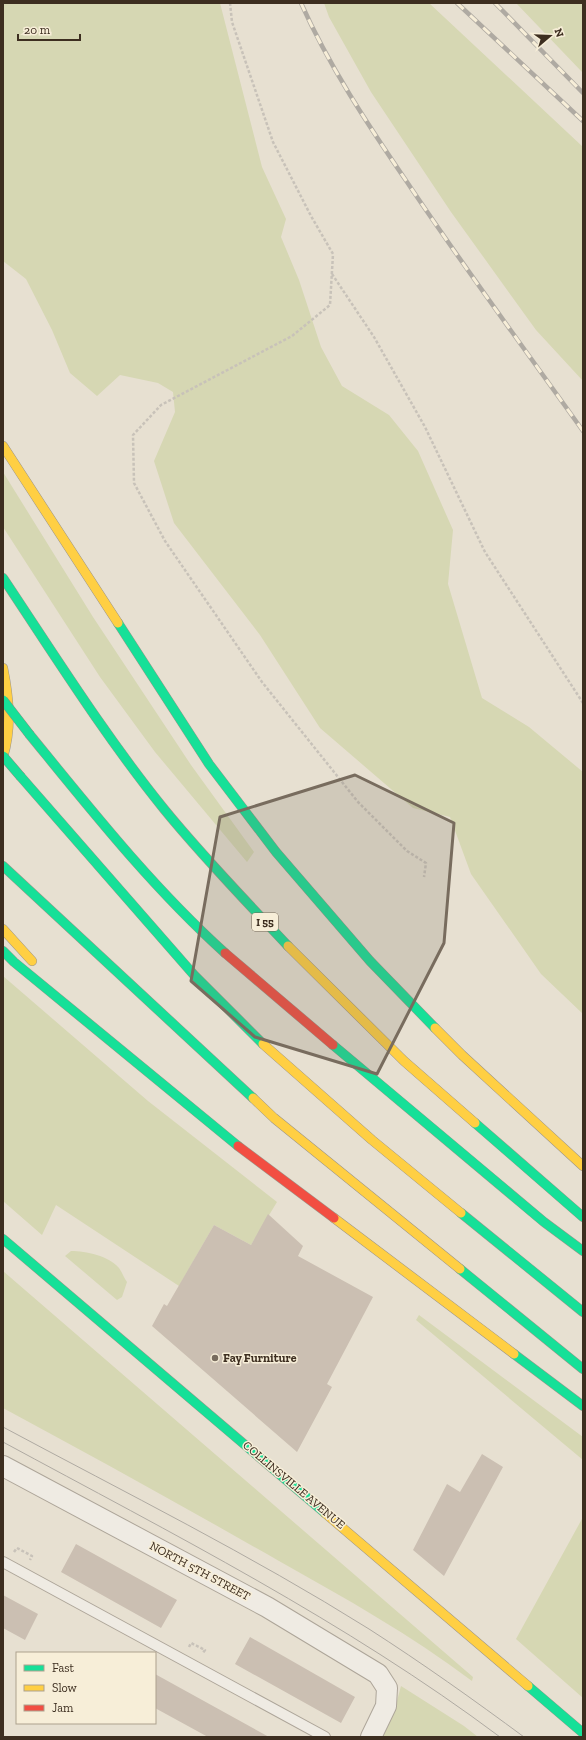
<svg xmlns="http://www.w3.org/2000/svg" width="586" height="1740" font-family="'Zilla Slab',serif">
<rect width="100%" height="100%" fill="#e7e0d1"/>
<!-- green -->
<path fill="#d6d7b3" d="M3 3H220L262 167 286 219 281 237 299 280 321 347 342 386 389 415 418 451 453 530 448 584 482 698 529 727 583 772V1014L541 974 471 874 450 817 413 808 320 728 260 635 174 523 154 461 175 412 173 392 158 383 120 375 97 396 70 373 52 330 26 279 3 261Z
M324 3H429L583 147V381L536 330 451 212 371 92 329 17Z
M516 3H583V73Z
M3 472 93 617 191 765 254 852 247 862 155 752 100 677 3 527Z
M3 976 148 1101 277 1202 251 1245 214 1225 179 1286 56 1205 42 1235 3 1201Z
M71 1251C86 1251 109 1256 119 1268 122 1272 124 1278 127 1282L122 1297 117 1300 65 1256Z
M3 1271 473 1677 472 1681C411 1635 345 1598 279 1561 188 1509 96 1458 3 1408Z
M419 1315 583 1437V1460L416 1320Z
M583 1517V1698L516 1639Z
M401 1686 464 1726 478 1737H383L394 1712Z"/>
<!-- building -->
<path fill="#cbbfb2" d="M268 1214 303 1246 298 1256 373 1297 327 1384 332 1387 297 1452 152 1326 164 1304 167 1306 214 1225 251 1245Z
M482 1454 503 1467 444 1576 413 1550 447 1484 460 1492Z
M76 1544 177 1600 161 1628 61 1572Z
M3 1595 38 1614 25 1640 3 1628Z
M250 1637 355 1697 341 1723 235 1664Z
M155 1674 269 1737H208L155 1708Z"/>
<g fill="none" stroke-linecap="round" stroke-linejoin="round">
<!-- lane casing -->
<g stroke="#ada599" stroke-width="12">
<path id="lane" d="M3 1562 325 1737"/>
</g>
<!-- street casing -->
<g stroke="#ada599" stroke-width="22">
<path id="street" d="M3 1466 267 1607 378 1674 387 1688 386 1706 371 1737"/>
</g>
<!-- fast casing -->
<g stroke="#9c958a" stroke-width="10">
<path id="fast" d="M3 578C55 656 105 736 164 809 203 857 246 901 288 946
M118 623 209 764 276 852 370 961 435 1028
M30 735C92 811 152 887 225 953
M21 777 194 975 263 1044
M3 866 253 1098
M3 951 14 962 238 1146
M333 1045 544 1222 583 1251
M475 1123 583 1217
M461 1213 583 1312
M3 1239 325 1513
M460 1269 583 1369
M514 1354 583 1406
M528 1686 583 1733"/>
</g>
<!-- slow casing -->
<g stroke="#9c958a" stroke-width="10">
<path id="slow" d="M3 446 118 623
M3 668C9 698 12 727 3 757
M3 929 32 961
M288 946 404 1061 475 1123
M435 1028 462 1055 583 1166
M263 1044 372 1140 461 1213
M253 1098 274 1118 460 1269
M334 1218 514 1354
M325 1513 528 1686"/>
</g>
<!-- jam casing -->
<g stroke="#9c958a" stroke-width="10">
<path id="jam" d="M225 953 333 1045
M238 1146 334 1218"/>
</g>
<!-- path -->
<path stroke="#c8c2b9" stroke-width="2.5" stroke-dasharray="3 2" stroke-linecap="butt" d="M230 3 232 22 273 142 311 216 333 254 330 305 292 336 161 405 133 435 134 483 165 541 262 682 358 802 407 851 426 863 424 877
M332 274 374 337 425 427 485 552 583 703
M14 1552 17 1548 32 1556 30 1560
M189 1647 191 1643 205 1650 203 1653"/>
<!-- lane -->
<use href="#lane" stroke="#efebe3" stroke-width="10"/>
<!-- street -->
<use href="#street" stroke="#efebe3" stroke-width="20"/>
<!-- fast -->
<use href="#fast" stroke="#16e098" stroke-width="9"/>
<!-- slow -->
<use href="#slow" stroke="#ffcf43" stroke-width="9"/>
<!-- jam -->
<use href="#jam" stroke="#f24e42" stroke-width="9"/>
<!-- tram -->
<path stroke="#afaaa2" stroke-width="1" d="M3 1427C126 1493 251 1555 369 1629 422 1663 474 1700 524 1737
M3 1442C173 1534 345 1621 500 1737"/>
<!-- rail casing -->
<g stroke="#afaaa2" stroke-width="4.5">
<path id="rail" d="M301 3C329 66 368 125 407 182 463 266 524 348 583 431
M457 3 583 121
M495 3 583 93"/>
</g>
<!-- rail -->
<use href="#rail" stroke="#f7eed8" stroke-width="3" stroke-dasharray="9" stroke-linecap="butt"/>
<!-- fast-bridge casing -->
<g stroke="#928b80" stroke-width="10" stroke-linecap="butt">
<path id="fast-bridge" d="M3 700 30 735
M3 756 21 777"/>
</g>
<!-- fast-bridge -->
<use href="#fast-bridge" stroke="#16e098" stroke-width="9"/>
</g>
<!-- marked area -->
<path fill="#786c5e" fill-opacity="0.2" stroke="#786c5e" stroke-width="3" stroke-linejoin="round" d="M355 775 454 823 444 943 377 1074 255 1037 191 981 220 817Z"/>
<!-- markers -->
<circle fill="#786c5e" stroke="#f7eed8" stroke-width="1.5" cx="215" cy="1358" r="4"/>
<g text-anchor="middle" stroke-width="3" stroke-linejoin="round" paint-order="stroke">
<!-- shield labels -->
<rect fill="#f7eed8" stroke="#756857" stroke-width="1" x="252" y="913" width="26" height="18" rx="3"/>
<g font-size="11" font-weight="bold" fill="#3d2e20">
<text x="265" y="926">I 55</text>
</g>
<!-- poi labels -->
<g font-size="12" font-weight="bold" fill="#3d2e20" stroke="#f7eed8" text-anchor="start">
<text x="223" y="1362">Fay Furniture</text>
</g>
<!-- street labels -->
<g font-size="12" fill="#3d2e20" stroke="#f7eed8">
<text transform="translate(294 1485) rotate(40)" y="4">COLLINSVILLE AVENUE</text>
<text transform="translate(200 1571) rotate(28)" y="4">NORTH 5TH STREET</text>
</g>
</g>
<!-- border -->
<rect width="586" height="1740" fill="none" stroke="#3d2e20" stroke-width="8"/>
<!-- legend -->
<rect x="16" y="1652" width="140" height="72" fill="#f7eed8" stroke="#ada18e"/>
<rect x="24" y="1665" width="20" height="6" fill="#16e098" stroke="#ada18e"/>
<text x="52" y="1672" font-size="12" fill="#3d2e20">Fast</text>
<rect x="24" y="1685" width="20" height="6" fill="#ffcf43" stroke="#ada18e"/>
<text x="52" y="1692" font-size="12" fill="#3d2e20">Slow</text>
<rect x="24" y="1705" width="20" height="6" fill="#f24e42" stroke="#ada18e"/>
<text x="52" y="1712" font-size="12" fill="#3d2e20">Jam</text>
<!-- north arrow -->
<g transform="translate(550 36) rotate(71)" stroke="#f7eed8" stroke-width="3" paint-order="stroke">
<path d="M0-3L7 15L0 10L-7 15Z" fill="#3d2e20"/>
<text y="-6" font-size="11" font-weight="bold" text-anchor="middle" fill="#3d2e20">N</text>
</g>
<!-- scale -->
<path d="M18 34v6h62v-6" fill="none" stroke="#3d2e20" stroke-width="2"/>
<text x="24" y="34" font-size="12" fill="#3d2e20" stroke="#f7eed8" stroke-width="3" paint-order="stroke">20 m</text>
</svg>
